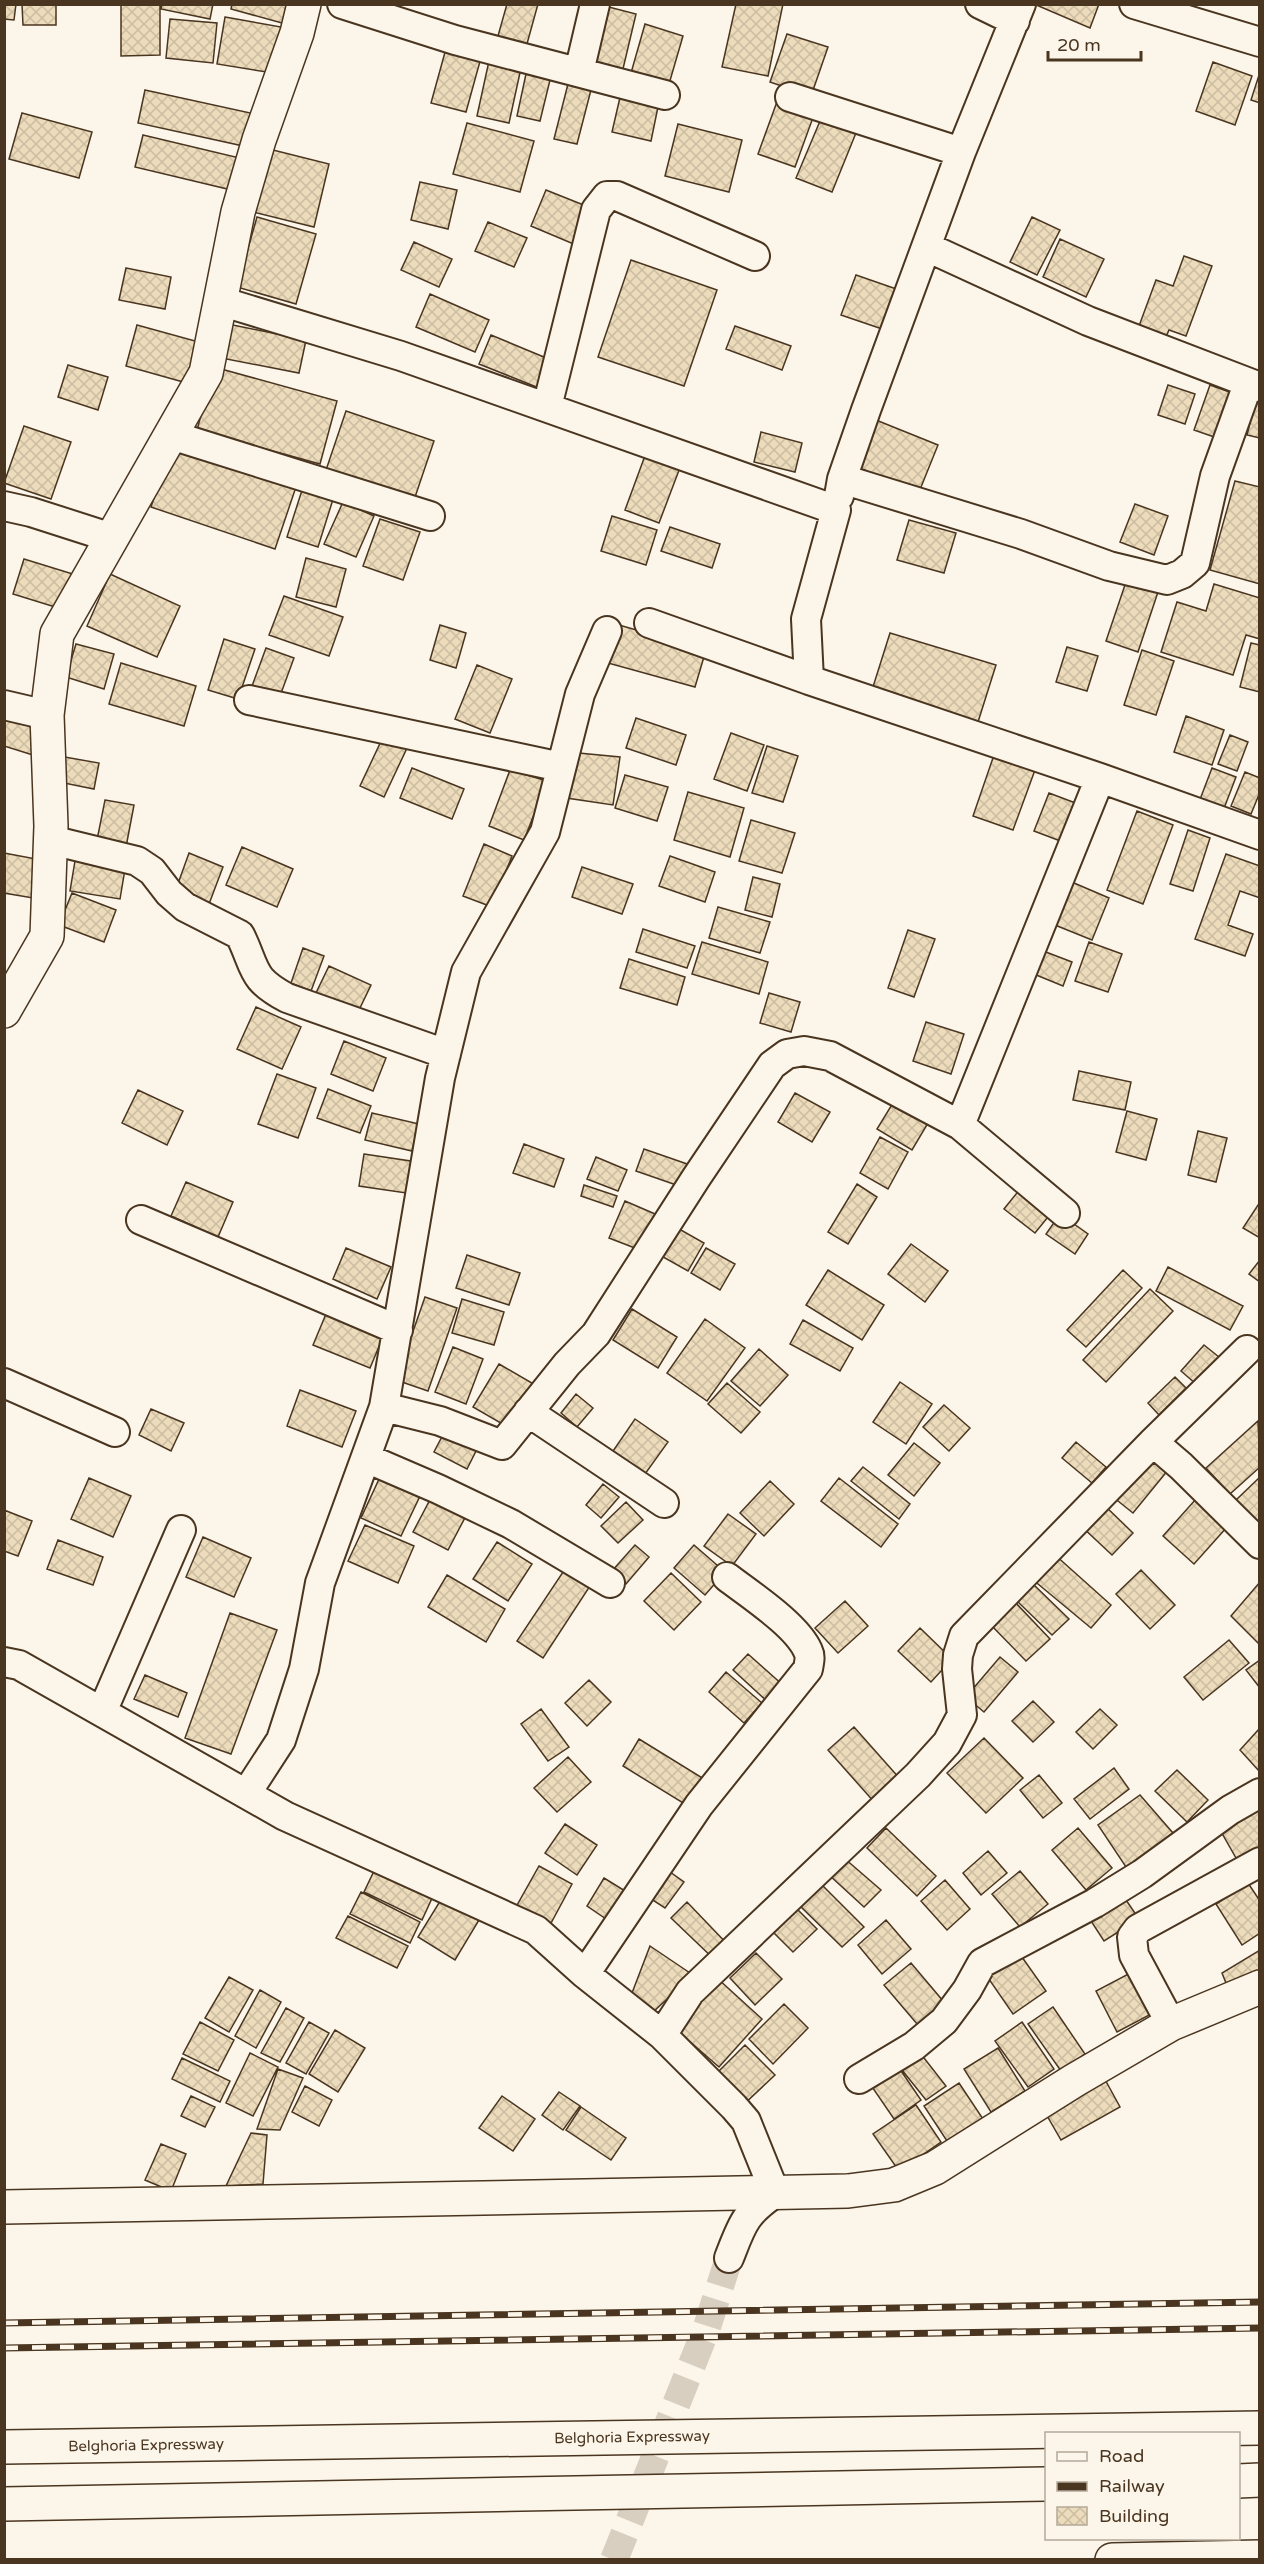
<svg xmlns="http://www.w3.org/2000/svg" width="1264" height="2564" font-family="'Varela Round',sans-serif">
<defs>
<pattern id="building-cross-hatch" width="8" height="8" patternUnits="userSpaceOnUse" patternTransform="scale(1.5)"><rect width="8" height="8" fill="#ecdcbc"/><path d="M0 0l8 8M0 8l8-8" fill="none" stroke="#ccbda1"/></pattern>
</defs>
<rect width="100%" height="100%" fill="#fbf6e9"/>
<!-- building -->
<path fill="url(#building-cross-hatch)" stroke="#4a3520" stroke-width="1.5" d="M4 4H16L14 20 4 19Z
M22 4H56V25H23Z
M121 4H160V55L121 56Z
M162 4H213L210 19 161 9Z
M232 4H299L293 26 231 9Z
M507 4H538L525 51 496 43Z
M736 4H783L768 76 722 67Z
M1034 4H1099L1090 28Z
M601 5 636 14 622 73 586 64Z
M225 17 287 28 279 74 217 64Z
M170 19 217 23 213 63 166 58Z
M645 24 683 36 669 84 631 73Z
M787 34 828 47 811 96 770 82Z
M447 45 482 54 466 112 431 103Z
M489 61 521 68 509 123 477 116Z
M1213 62 1252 76 1235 125 1196 111Z
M1260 72V103L1251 100Z
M526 74 550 80 540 121 517 116Z
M569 80 592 86 577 144 554 139Z
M145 90 255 114 248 147 138 123Z
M621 93 659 102 651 141 612 132Z
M778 99 815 112 795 167 758 154Z
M22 113 92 132 79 178 9 159Z
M823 114 858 128 832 192 796 178Z
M467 123 534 141 520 192 453 174Z
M678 124 742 140 729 192 665 176Z
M143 135 248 160 240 192 135 167Z
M261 147 329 164 314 227 245 210Z
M420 182 457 190 448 229 411 220Z
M546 190 591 208 576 245 531 226Z
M257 217 316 234 296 304 237 287Z
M1032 217 1060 230 1037 275 1010 262Z
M488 222 527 238 514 267 475 251Z
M1060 239 1104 259 1086 297 1043 277Z
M414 242 452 259 439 287 401 270Z
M1184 256 1212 266 1186 336 1169 330 1166 337 1139 326 1156 280 1173 286Z
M631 260 717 290 684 386 598 357Z
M126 268 171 277 165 309 119 300Z
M856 275 905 292 891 332 841 315Z
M430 294 489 320 475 352 416 327Z
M223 323 306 340 299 373 216 357Z
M137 325 206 344 194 385 126 366Z
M735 326 791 346 782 370 726 349Z
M491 335 551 360 539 388 479 364Z
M68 365 108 377 98 410 58 397Z
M214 367 337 401 320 464 197 430Z
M1168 385 1195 394 1185 424 1158 415Z
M1210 385 1238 395 1223 440 1194 430Z
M1256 398 1260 399V438L1247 435Z
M346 411 434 441 413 503 325 473Z
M871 418 938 445 919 492 852 465Z
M24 426 71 442 51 499 4 483Z
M761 432 802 443 795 472 754 462Z
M173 441 297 484 275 549 151 507Z
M646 453 681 465 659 523 625 510Z
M1235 481 1260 487V584L1210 570Z
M304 484 335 493 318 547 287 537Z
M343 502 374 516 356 557 324 544Z
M1135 504 1168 516 1154 555 1120 542Z
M612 516 657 530 646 565 601 551Z
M380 519 420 532 403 580 363 566Z
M909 520 956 533 944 573 897 560Z
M670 527 720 544 712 568 661 551Z
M306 558 346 569 336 607 296 597Z
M24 559 76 575 65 610 13 594Z
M110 574 180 606 157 657 87 626Z
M1127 579 1159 589 1138 652 1106 641Z
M1214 584 1260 598V639L1246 635 1233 675 1161 652 1177 602 1206 611Z
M284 596 343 617 329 656 269 635Z
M440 625 466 633 456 668 430 660Z
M619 625 706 650 695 687 608 663Z
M890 633 996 665 978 722 872 690Z
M224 639 255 649 238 699 208 690Z
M1251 643 1260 645V692L1240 687Z
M76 644 114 654 104 689 66 677Z
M1067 647 1098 656 1087 691 1056 682Z
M266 648 294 658 280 696 252 686Z
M1142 650 1174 661 1156 715 1124 705Z
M121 663 196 686 184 726 109 704Z
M477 665 512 679 490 733 455 719Z
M4 713 42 724 33 755 4 746Z
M1186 716 1224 730 1212 765 1174 752Z
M636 718 686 735 676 765 626 748Z
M731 733 764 745 747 791 714 779Z
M1230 735 1248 742 1237 771 1218 764Z
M383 737 407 748 384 797 360 786Z
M767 746 798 756 783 802 752 793Z
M568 752 620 757 613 805 560 797Z
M994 755 1035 770 1013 830 973 816Z
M59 756 99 763 94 789 54 781Z
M412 768 464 789 452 819 400 798Z
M1212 768 1236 777 1223 811 1199 802Z
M510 770 547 781 524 840 489 826Z
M1245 772 1260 778V792L1251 814 1231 806Z
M625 775 668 787 657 821 615 808Z
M688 792 744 808 730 857 674 840Z
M1049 793 1086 807 1071 845 1034 831Z
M105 800 134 805 126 847 97 840Z
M1137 811 1173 825 1143 904 1107 890Z
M751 820 795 833 782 873 739 861Z
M1188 830 1210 838 1193 891 1170 884Z
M484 844 512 856 492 907 463 896Z
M242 847 293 869 277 907 226 885Z
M4 853 47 861 39 899 4 893Z
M189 853 223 867 209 904 175 892Z
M1226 854 1260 866V898L1240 891 1228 925 1253 934 1245 956 1195 939Z
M76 855 126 863 120 899 70 891Z
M670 856 715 872 705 902 659 886Z
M582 867 633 884 622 914 572 897Z
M753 877 780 884 772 917 745 910Z
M1067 880 1109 898 1092 940 1050 923Z
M72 893 116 910 104 942 59 925Z
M718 907 770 922 760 953 709 938Z
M643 929 695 946 687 968 636 952Z
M908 930 935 939 914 997 888 988Z
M702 942 768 962 759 994 692 974Z
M1089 942 1122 954 1108 992 1075 981Z
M303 948 324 956 311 991 291 983Z
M1038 949 1072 962 1063 986 1029 972Z
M629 959 685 977 677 1005 620 988Z
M329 966 371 985 358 1012 316 993Z
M769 993 800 1002 791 1032 760 1023Z
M256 1007 301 1027 282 1069 237 1049Z
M926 1022 964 1034 951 1074 913 1061Z
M344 1041 386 1058 373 1091 331 1074Z
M1079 1071 1131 1082 1125 1110 1073 1100Z
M277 1074 316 1088 298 1138 258 1124Z
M328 1089 371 1106 360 1133 317 1118Z
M138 1090 183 1111 167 1145 122 1123Z
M795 1093 830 1112 812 1142 778 1122Z
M896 1098 931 1118 912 1150 877 1129Z
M1127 1111 1157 1119 1146 1160 1116 1152Z
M372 1113 419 1124 412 1151 365 1140Z
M1198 1131 1227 1138 1216 1182 1188 1175Z
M880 1137 908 1152 888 1189 860 1173Z
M524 1144 564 1159 554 1187 513 1173Z
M644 1149 693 1166 685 1188 636 1171Z
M364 1154 417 1162 413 1194 359 1186Z
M596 1157 627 1170 618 1191 587 1179Z
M186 1182 233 1202 218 1237 171 1216Z
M1025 1183 1056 1207 1035 1233 1004 1209Z
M857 1184 877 1197 848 1244 828 1232Z
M584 1185 617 1196 613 1207 581 1196Z
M625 1201 655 1214 640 1250 609 1238Z
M1260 1202V1238L1243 1228Z
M1060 1214 1088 1234 1075 1254 1046 1234Z
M672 1225 704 1243 688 1271 656 1253Z
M911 1244 948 1271 925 1302 888 1274Z
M346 1248 391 1267 377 1299 333 1279Z
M706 1248 735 1264 720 1290 691 1273Z
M467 1255 520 1273 509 1305 456 1288Z
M1260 1260V1282L1249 1274Z
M1168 1267 1243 1306 1230 1330 1156 1291Z
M828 1270 884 1305 862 1340 806 1305Z
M1123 1270 1142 1288 1086 1347 1067 1330Z
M1150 1289 1173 1311 1106 1382 1083 1360Z
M425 1297 457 1308 428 1391 396 1380Z
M462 1299 504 1312 494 1345 452 1333Z
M632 1309 677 1337 658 1368 613 1340Z
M326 1314 383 1337 370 1368 313 1345Z
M705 1319 745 1348 707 1401 667 1373Z
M803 1320 853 1348 840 1371 790 1344Z
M1204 1345 1219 1357 1196 1384 1181 1371Z
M453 1347 483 1359 466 1404 435 1392Z
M759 1349 788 1375 760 1406 731 1381Z
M499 1364 537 1386 511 1429 473 1407Z
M1175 1377 1186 1388 1159 1415 1148 1403Z
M900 1382 932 1404 906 1444 873 1422Z
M727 1383 760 1412 741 1433 708 1404Z
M300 1390 356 1411 342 1447 287 1426Z
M576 1394 593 1408 577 1427 561 1413Z
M944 1405 970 1428 949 1451 923 1427Z
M151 1409 184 1423 171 1451 139 1435Z
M635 1419 668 1442 645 1474 613 1451Z
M1258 1421 1260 1467 1230 1494 1206 1468Z
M446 1429 479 1445 467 1469 434 1452Z
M1076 1442 1106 1467 1092 1483 1062 1458Z
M914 1443 940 1463 914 1496 888 1475Z
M1149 1455 1168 1470 1133 1513 1113 1497Z
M863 1467 910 1504 899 1519 851 1481Z
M380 1477 420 1496 401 1536 361 1518Z
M1260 1477V1524L1236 1500Z
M89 1478 131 1496 113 1537 71 1519Z
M839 1478 898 1524 881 1547 821 1501Z
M770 1481 794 1504 764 1536 740 1513Z
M603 1484 619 1497 601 1518 586 1505Z
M433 1494 468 1512 448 1550 413 1532Z
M1196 1499 1227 1527 1194 1564 1163 1536Z
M626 1502 643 1520 618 1543 601 1526Z
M1102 1503 1133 1533 1112 1555 1080 1525Z
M4 1510 32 1521 18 1556 4 1551Z
M728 1514 756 1534 732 1566 704 1546Z
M365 1525 414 1546 398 1583 348 1561Z
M203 1537 251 1558 234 1597 186 1577Z
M58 1540 103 1557 93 1585 47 1569Z
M497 1542 532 1564 508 1601 473 1579Z
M635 1545 649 1557 626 1584 612 1571Z
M694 1545 725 1572 705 1595 674 1568Z
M1054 1554 1111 1605 1091 1628 1032 1579Z
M565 1569 590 1586 543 1658 517 1641Z
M1141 1570 1175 1605 1150 1629 1116 1594Z
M671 1573 701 1602 674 1630 644 1601Z
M447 1575 505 1609 486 1642 428 1607Z
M1260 1582V1645L1231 1616Z
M1033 1584 1069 1619 1052 1635 1017 1601Z
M845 1601 868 1626 838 1653 815 1628Z
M1014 1601 1050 1639 1026 1661 990 1624Z
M230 1613 277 1630 231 1754 185 1738Z
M920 1628 952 1659 931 1682 898 1651Z
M1229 1640 1249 1663 1203 1700 1184 1677Z
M748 1654 784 1686 769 1703 733 1670Z
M1000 1657 1018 1672 984 1712 966 1697Z
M1260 1660V1688L1246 1670Z
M726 1672 762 1703 744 1723 709 1692Z
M145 1675 187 1693 178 1717 134 1699Z
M589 1680 611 1702 587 1726 565 1703Z
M1033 1701 1054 1722 1033 1742 1012 1721Z
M541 1709 569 1747 548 1761 521 1724Z
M1100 1709 1117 1725 1093 1749 1076 1732Z
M854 1727 901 1780 875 1803 828 1750Z
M1260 1728V1772L1240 1750Z
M984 1738 1023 1778 986 1813 947 1773Z
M639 1739 704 1779 688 1806 623 1766Z
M568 1757 591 1782 557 1812 534 1788Z
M1114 1768 1129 1789 1090 1819 1074 1799Z
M1177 1770 1208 1800 1187 1822 1155 1791Z
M1039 1775 1062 1803 1043 1818 1020 1790Z
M1140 1795 1179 1840 1132 1876 1098 1825Z
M1260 1806V1854L1240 1865 1219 1828Z
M565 1824 597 1845 577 1875 545 1853Z
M886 1828 936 1876 917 1896 867 1848Z
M1078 1828 1112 1868 1086 1890 1052 1850Z
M988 1851 1007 1873 981 1895 963 1873Z
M844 1858 881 1890 864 1907 828 1874Z
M539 1866 572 1884 550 1925 516 1907Z
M663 1867 684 1882 665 1908 645 1895Z
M375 1869 433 1896 422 1920 364 1892Z
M1020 1871 1048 1904 1020 1927 992 1894Z
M604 1878 630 1894 612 1923 587 1906Z
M945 1880 970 1909 947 1930 921 1901Z
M1248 1883 1260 1901V1933L1242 1945 1216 1904Z
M822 1885 864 1927 842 1947 797 1903Z
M361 1892 420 1922 410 1943 350 1914Z
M442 1898 479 1920 455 1960 418 1937Z
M1126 1900 1139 1919 1104 1941 1091 1921Z
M687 1902 731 1948 716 1961 671 1918Z
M794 1906 817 1929 793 1952 770 1929Z
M348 1916 408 1946 397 1968 336 1938Z
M886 1920 911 1949 882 1974 858 1945Z
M650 1946 693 1975 653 2012 632 1993Z
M1017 1950 1046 1991 1013 2014 984 1972Z
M1260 1950V1976L1228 1988 1222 1973Z
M756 1953 782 1979 755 2005 730 1978Z
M911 1963 949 2008 923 2031 884 1985Z
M1136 1970 1157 2011 1117 2032 1096 1991Z
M229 1977 253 1990 229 2032 205 2018Z
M717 1978 762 2019 719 2067 673 2027Z
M260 1990 281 2002 256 2048 235 2036Z
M784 2004 808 2028 773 2064 749 2039Z
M1053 2007 1085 2054 1061 2071 1028 2024Z
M286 2008 304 2018 280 2062 261 2053Z
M200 2022 234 2040 218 2071 183 2054Z
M309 2022 329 2033 306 2074 286 2063Z
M1022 2022 1054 2069 1028 2087 995 2041Z
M335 2030 365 2048 338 2092 309 2074Z
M745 2045 775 2075 740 2108 712 2078Z
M998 2048 1025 2091 991 2112 964 2069Z
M917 2049 946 2086 926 2100 898 2065Z
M250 2053 278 2067 253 2116 226 2103Z
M182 2058 230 2081 220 2102 172 2079Z
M895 2062 921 2100 894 2119 868 2081Z
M278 2069 303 2078 280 2130 257 2129Z
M1102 2074 1120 2107 1061 2140 1042 2107Z
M959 2083 983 2119 947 2141 924 2106Z
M305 2086 332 2100 319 2126 292 2112Z
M559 2092 580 2106 563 2130 542 2115Z
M191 2096 215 2107 205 2127 181 2116Z
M502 2096 535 2119 513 2151 479 2128Z
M916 2105 941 2142 899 2171 873 2134Z
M581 2107 626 2138 611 2160 566 2130Z
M251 2133 267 2135 263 2184 226 2186Z
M161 2144 186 2154 171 2191 145 2180Z"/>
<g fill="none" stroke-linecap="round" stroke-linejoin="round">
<!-- minor-tunnel -->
<path stroke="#d8cfc1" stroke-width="28" stroke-dasharray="28 14" stroke-linecap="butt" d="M614 2560 707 2327 729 2258"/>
<!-- minor casing -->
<g stroke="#4a3520" stroke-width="32">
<path id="minor" d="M342 4 455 40 665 95
M980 4 1015 21
M1134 4 1260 42
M579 72 595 4
M790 97 961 152
M927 247 1088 321 1260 387
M220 301 401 356 836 510 806 619 809 680 1100 778 1260 835
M547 407 596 210 607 196H617L755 256
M171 435 430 516
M842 479 1021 534 1109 566 1167 580 1182 574 1195 563 1215 476 1248 384
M839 496 842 479 866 410 961 152 1021 4
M4 506 31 512 112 538
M649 623 809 680
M249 700 561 767
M4 705 47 715
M51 840 137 861 152 871 169 893 185 907 240 935C257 970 250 978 287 998L446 1054
M960 1125 1100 778
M141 1220 398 1330
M4 1383 115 1432
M384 1407 440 1421 502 1445 567 1364 596 1334 696 1178 772 1065 787 1054 804 1051 830 1056 960 1125 1065 1213
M528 1412 664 1503
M1153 1442 1181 1466 1260 1544
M366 1458 438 1489 511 1524 610 1583
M4 1662 19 1665 285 1816 536 1930 585 1974 662 2035 734 2107 746 2121 775 2193C744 2214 742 2225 729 2258
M102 1712 181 1530
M246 1794 281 1740 304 1669 320 1583 384 1407 440 1078 466 972 545 832 580 694 607 631
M585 1974 699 1805 808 1669C809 1662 811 1657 808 1651 797 1625 749 1594 727 1577
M1171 2024 1134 1955 1132 1937 1138 1929 1260 1862
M662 2035 690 1992 918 1775 947 1743 962 1715 957 1669 958 1655 964 1636 1153 1442 1247 1350
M859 2079 914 2046 944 2021 967 1990 982 1963 1095 1903 1142 1874 1230 1810 1260 1793"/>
</g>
<!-- tertiary casing -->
<g stroke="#4a3520" stroke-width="36">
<path id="tertiary" d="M4 1011 47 936 51 826 47 715 57 634 206 373 238 212 259 140 297 33 304 4
M4 2207 848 2191 894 2185 935 2168 1075 2080 1171 2024 1260 1987"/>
</g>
<!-- primary casing -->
<g stroke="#4a3520" stroke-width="36">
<path id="primary" d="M1112 2560 1260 2557"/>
</g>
<!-- motorway casing -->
<g stroke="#4a3520" stroke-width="36">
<path id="motorway" d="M4 2447 1260 2428
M1238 2481 1260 2480
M4 2504 1046 2484"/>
</g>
<!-- minor -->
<use href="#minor" stroke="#fbf6e9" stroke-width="28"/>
<!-- tertiary -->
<use href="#tertiary" stroke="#fbf6e9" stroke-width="33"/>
<!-- primary -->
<use href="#primary" stroke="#fbf6e9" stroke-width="33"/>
<!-- motorway -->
<use href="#motorway" stroke="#fbf6e9" stroke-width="33"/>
<!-- rail casing -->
<g stroke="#4a3520" stroke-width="7">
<path id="rail" d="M4 2323 1260 2302
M4 2348 1260 2328"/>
</g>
<!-- rail -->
<use href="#rail" stroke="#fbf6e9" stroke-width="4.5" stroke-dasharray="14" stroke-linecap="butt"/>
</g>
<g text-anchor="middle" stroke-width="4.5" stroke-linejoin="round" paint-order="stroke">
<!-- street labels -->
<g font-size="15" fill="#4a3520" stroke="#fbf6e9">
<text transform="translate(632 2437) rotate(-1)" y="5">Belghoria Expressway</text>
<text transform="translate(146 2445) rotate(-1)" y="5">Belghoria Expressway</text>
</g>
</g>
<!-- border -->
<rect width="1264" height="2564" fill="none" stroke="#4a3520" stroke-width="12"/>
<!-- legend -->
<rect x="1045" y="2432" width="195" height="108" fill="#fbf6e9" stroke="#b4a999" stroke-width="1.5"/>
<rect x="1057" y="2452" width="30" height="9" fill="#fbf6e9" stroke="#b4a999" stroke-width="1.5"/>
<text x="1099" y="2462" font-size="18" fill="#4a3520">Road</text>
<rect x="1057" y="2482" width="30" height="9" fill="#4a3520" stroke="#b4a999" stroke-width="1.5"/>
<text x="1099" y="2492" font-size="18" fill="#4a3520">Railway</text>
<rect x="1057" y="2507" width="30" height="18" fill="url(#building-cross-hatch)" stroke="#b4a999" stroke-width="1.5"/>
<text x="1099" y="2522" font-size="18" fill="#4a3520">Building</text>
<!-- scale -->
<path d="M1048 51v9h93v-9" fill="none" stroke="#4a3520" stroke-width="3"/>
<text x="1057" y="51" font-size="18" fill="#4a3520" stroke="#fbf6e9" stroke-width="4.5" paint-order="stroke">20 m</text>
</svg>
